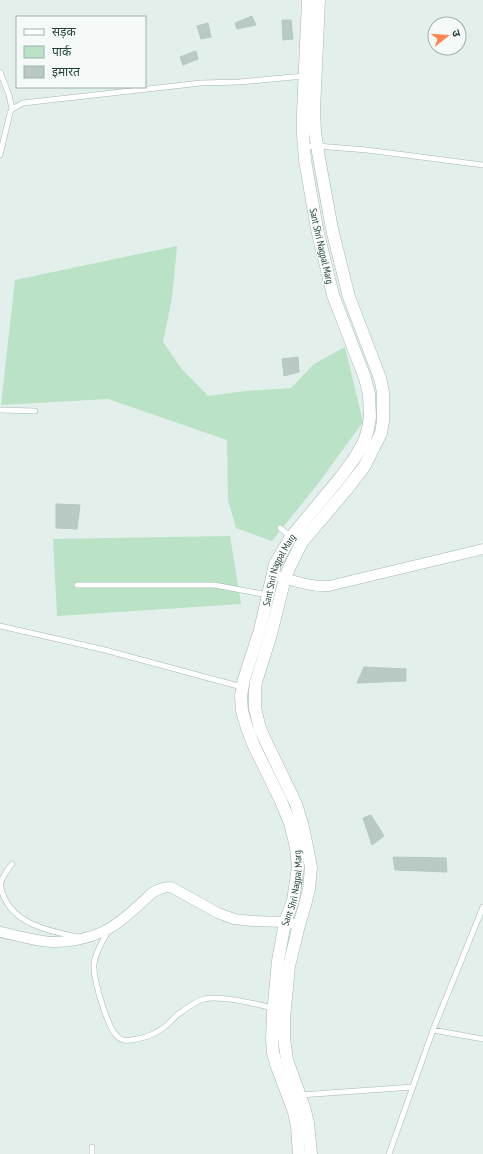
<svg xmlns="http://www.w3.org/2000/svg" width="483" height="1154" font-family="'PT Sans Narrow','Noto Sans Devanagari',sans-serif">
<rect width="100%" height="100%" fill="#e3efea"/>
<!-- green -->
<path fill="#bae2c7" d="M177 246 172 298 163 342 181 368 208 396 246 391 291 388 314 364 345 347 363 422 317 485 272 541 236 528 228 500 227 440 108 399 1 405 15 280Z
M230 536 241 604 57 616 53 539Z"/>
<!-- building -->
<path fill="#b8cac3" stroke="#b5c9c2" d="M252 16 256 25 237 29 235 23Z
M282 20H291L293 39 283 40Z
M208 23 211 37 201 39 197 26Z
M196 51 198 59 183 65 180 57Z
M298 357 299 372 284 376 282 359Z
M56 504 80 505 77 529 56 528Z
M364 667 406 669V681L357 683Z
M371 815 384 836 372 845 363 818Z
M393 857 446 858 447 872 395 870Z"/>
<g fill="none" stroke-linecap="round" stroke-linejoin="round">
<!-- service casing -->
<g stroke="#a5b8b2" stroke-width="6">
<path id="service" d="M0 72 9 95 12 109
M304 147 317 146 367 150 483 165
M0 155 10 113 12 109 23 103 201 83 239 82 304 76
M0 410 35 411
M280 528 291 537
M77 585H214L268 595
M0 626 101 649 242 687
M12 864C8 869 3 876 1 882 0 887 2 893 4 897 16 925 50 931 77 937
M108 931C103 941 95 952 94 964 93 978 107 1027 117 1036 120 1040 126 1041 131 1040 139 1039 150 1036 157 1032 165 1028 170 1022 176 1016 184 1010 194 1002 204 999 222 995 255 1004 273 1008
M433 1030 483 1039
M300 1095 413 1087
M92 1147V1154
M389 1154 433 1030 483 907"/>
</g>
<!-- minor casing -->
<g stroke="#a5b8b2" stroke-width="11">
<path id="minor" d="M272 574C291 580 309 587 329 586L483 549
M0 932C14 935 28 939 42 941 64 944 91 939 110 928 125 919 139 905 152 893 158 889 163 887 171 887L218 913 234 919 252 921 285 922 299 925"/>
</g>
<!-- tertiary casing -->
<g stroke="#a5b8b2" stroke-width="13">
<g id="tertiary">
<path id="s1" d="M299 1154 297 1126 294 1112 276 1064 273 1052 272 1039 273 1014 278 961 285 922 293 901 298 867 296 847 290 823 281 801 254 746 247 728 242 711 241 696 244 679 260 630 275 564 291 537 340 478 354 459 364 442 368 429 370 417 369 394 365 378 333 295 317 229 305 160 303 134V113L308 0"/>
<path d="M311 1154 308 1123 304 1107 287 1060 284 1038V1018L289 966 299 925 305 905 309 889 311 867 303 827 296 804 269 748 260 729 255 708V691L256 682 271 634 285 578 289 568 302 542 347 489 364 467 381 433 383 421V392L380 378 349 297 332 229 319 158 315 133 314 110 319 0"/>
</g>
</g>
<!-- service -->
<use href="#service" stroke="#fff" stroke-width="5"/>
<!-- minor -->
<use href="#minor" stroke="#fff" stroke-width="10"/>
<!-- tertiary -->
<use href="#tertiary" stroke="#fff" stroke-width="12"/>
</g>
<g text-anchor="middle" stroke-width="3" stroke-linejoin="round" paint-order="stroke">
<!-- street labels -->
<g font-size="10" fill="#21433b" stroke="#f5faf8">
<text transform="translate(322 246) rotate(77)" y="4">Sant Shri Nagpal Marg</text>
<text dy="4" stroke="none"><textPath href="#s1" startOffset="608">Sant Shri Nagpal Marg</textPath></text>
<text dy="4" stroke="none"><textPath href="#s1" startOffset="272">Sant Shri Nagpal Marg</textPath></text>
</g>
</g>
<!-- legend -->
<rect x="16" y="16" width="130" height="72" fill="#f5faf8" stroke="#a0b1ac"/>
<rect x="24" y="29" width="20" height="6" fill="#ffffff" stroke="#a0b1ac"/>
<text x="52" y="36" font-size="12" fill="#21433b">सड़क</text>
<rect x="24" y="46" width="20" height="12" fill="#bae2c7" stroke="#a0b1ac"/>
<text x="52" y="56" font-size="12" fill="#21433b">पार्क</text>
<rect x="24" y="66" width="20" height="12" fill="#b8cac3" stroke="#a0b1ac"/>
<text x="52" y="76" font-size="12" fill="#21433b">इमारत</text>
<!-- north arrow -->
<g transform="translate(447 36) rotate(73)"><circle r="19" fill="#f5faf8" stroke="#a0b1ac"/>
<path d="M0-3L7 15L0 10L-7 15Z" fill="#ff8551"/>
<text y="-6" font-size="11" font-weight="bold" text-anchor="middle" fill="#21433b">उ</text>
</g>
</svg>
